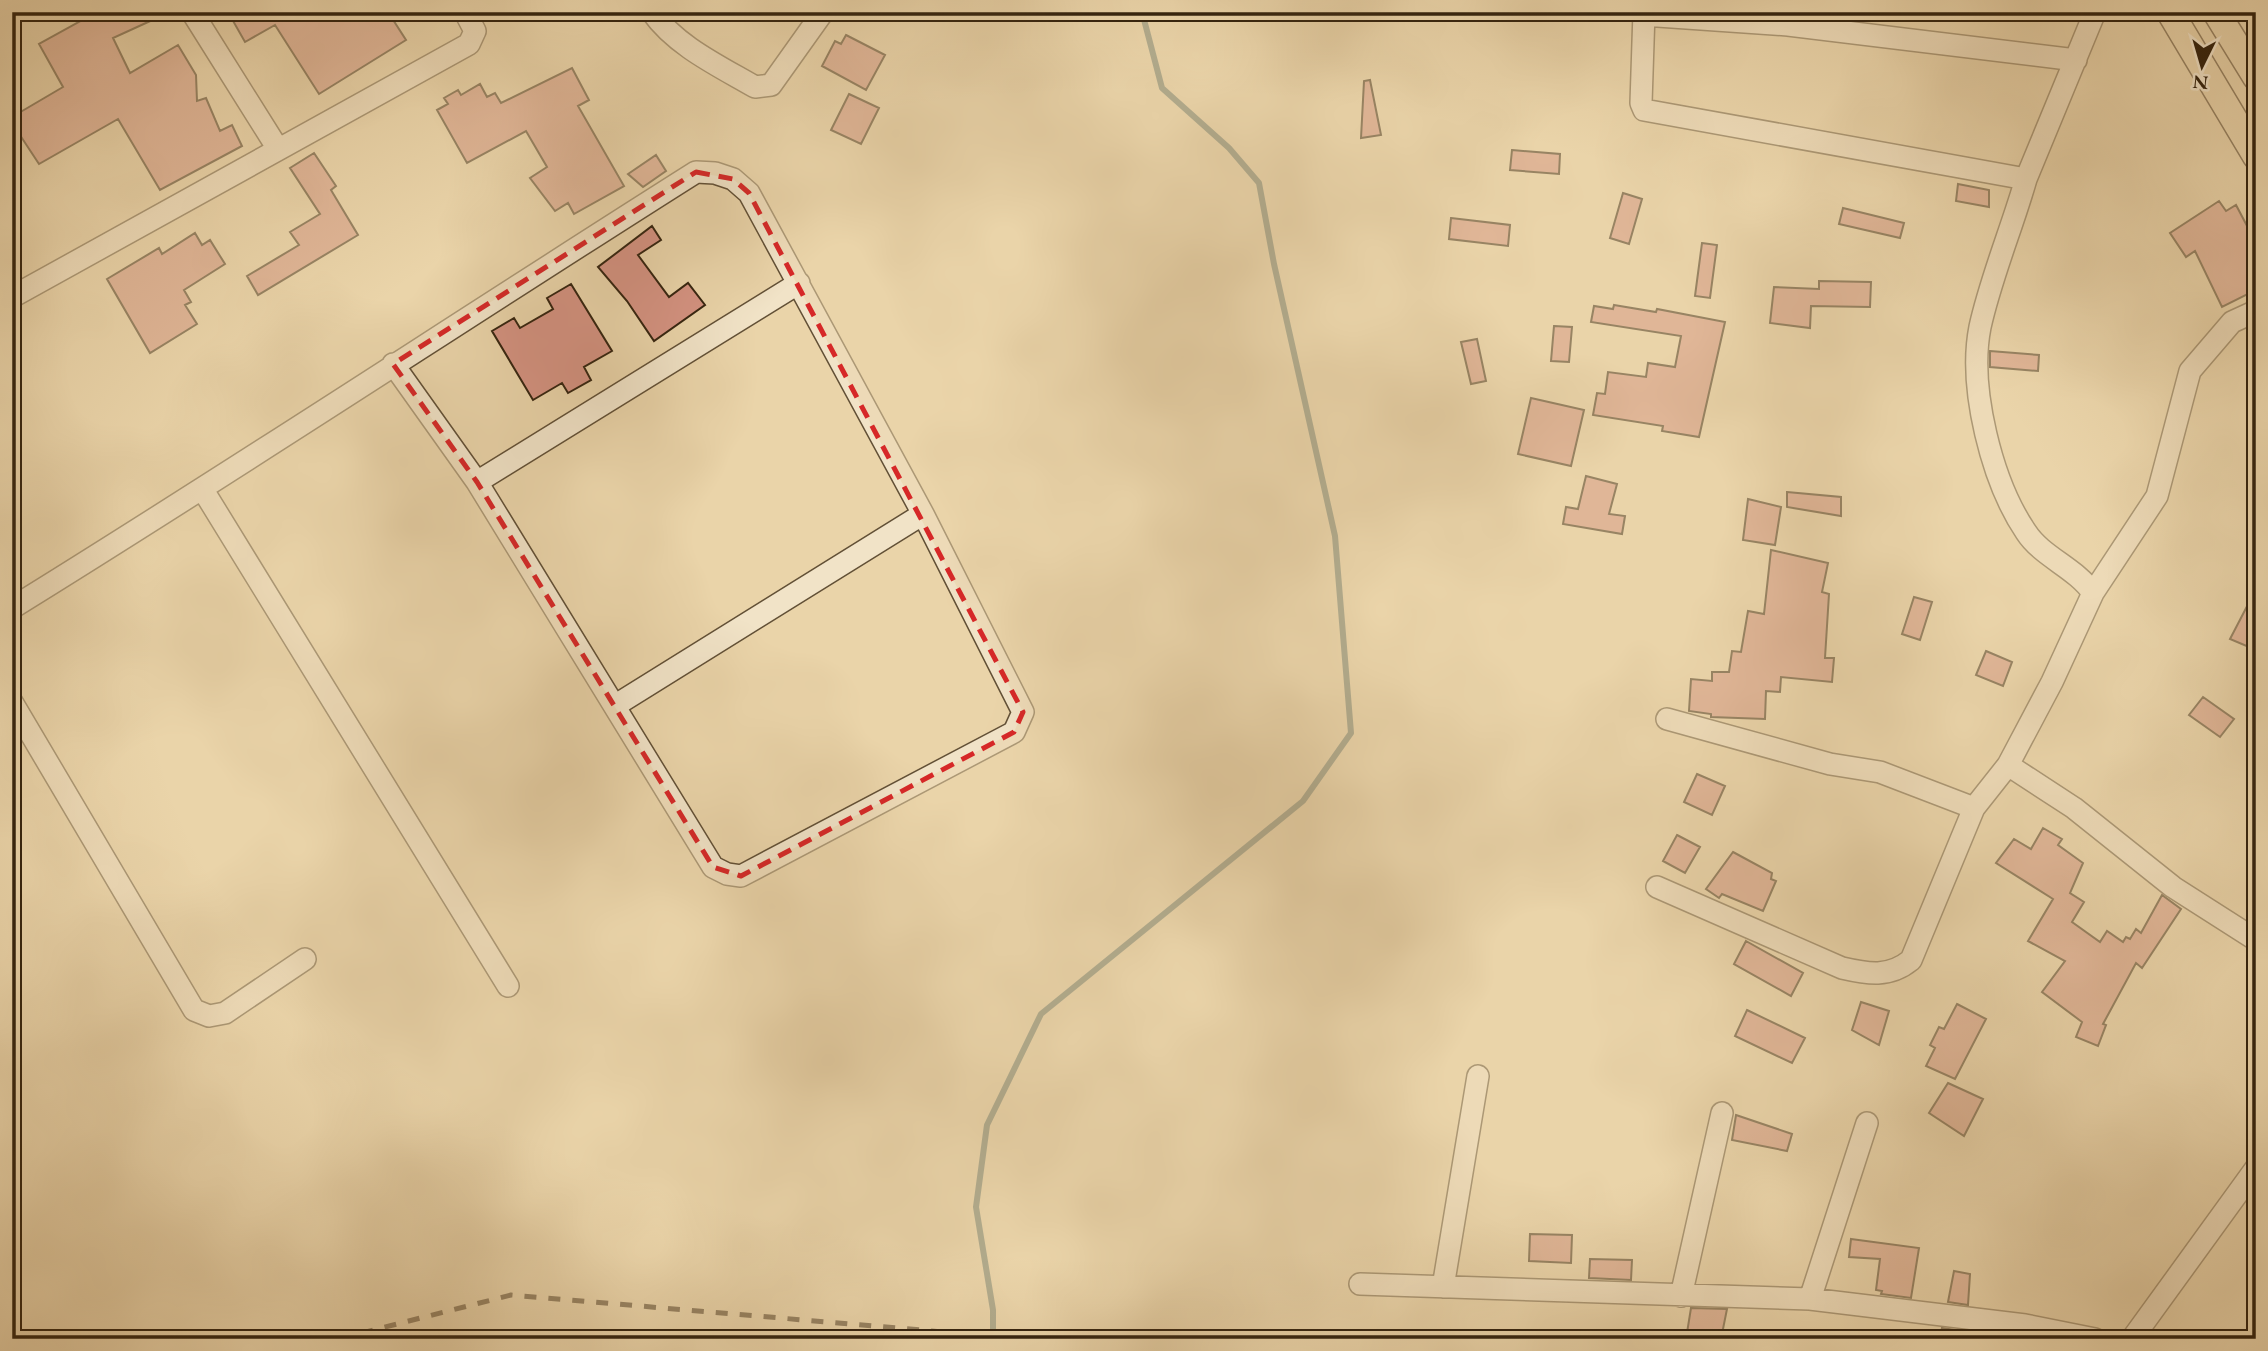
<svg xmlns="http://www.w3.org/2000/svg" width="2268" height="1351" font-family="'EB Garamond',serif">
<rect width="100%" height="100%" fill="#ead4a9"/>
<filter id="stains"><feTurbulence type="fractalNoise" baseFrequency=".00286" numOctaves="4"/><feColorMatrix values="0 0 0 0 .2 0 0 0 0 .09 0 0 0 0 .02 0 0 0 .5 -.17"/></filter>
<radialGradient id="worn" r=".72"><stop offset=".6" stop-color="#630" stop-opacity="0"/><stop offset="1" stop-color="#630" stop-opacity=".3"/></radialGradient>
<g fill="none" stroke-linecap="round" stroke-linejoin="round">
<!-- stream -->
<path stroke="#707d6e" stroke-width="6" d="M762 1339 799 1335 830 1339
M993 1339V1310L976 1207 987 1125 1041 1014 1303 801 1351 733 1335 536 1274 264 1259 183 1229 148 1162 88 1142 12"/>
</g>
<!-- building -->
<path fill="#d49281" stroke="#35240f" stroke-width="2" d="M81 12H170L113 38 130 73 178 45 196 75 197 101 206 98 220 131 232 125 242 146 160 190 118 119 39 164 12 123V117L63 87 39 44 84 19Z
M228 12H388L406 40 319 94 275 25 245 42Z
M846 35 885 55 866 90 822 66 835 41 841 44Z
M572 68 589 100 578 106 624 186 574 214 568 203 555 211 530 178 547 167 526 131 467 163 437 110 448 104 444 98 458 90 461 95 480 84 487 97 495 93 501 103Z
M1370 80 1381 135 1361 138 1364 81Z
M849 94 879 108 861 144 831 130Z
M1512 150 1560 154 1559 174 1510 170Z
M314 153 336 186 331 190 358 235 258 295 247 276 299 245 290 232 320 214 290 168Z
M656 155 666 171 643 187 628 174Z
M1958 184 1989 190V207L1956 201Z
M1623 193 1642 199 1629 244 1610 238Z
M2219 201 2226 211 2236 205 2256 243V290L2222 307 2195 251 2186 257 2170 233Z
M1843 208 1904 223 1900 238 1839 224Z
M1451 218 1510 225 1508 246 1449 239Z
M652 226 661 240 638 255 669 297 688 283 705 305 654 341 627 301 598 267Z
M195 233 202 245 210 240 225 264 184 290 191 302 185 305 197 324 150 353 107 279 159 248 162 254Z
M1702 243 1717 245 1710 298 1695 296Z
M1819 281 1871 282 1870 307 1811 306 1810 328 1770 323 1774 287 1819 289Z
M571 284 612 351 584 367 591 380 568 393 562 383 533 400 492 331 514 318 520 328 553 309 547 298Z
M1614 305 1656 312 1657 309 1725 322 1699 437 1662 431 1663 426 1593 415 1597 393 1605 394 1608 372 1646 377 1648 363 1675 367 1681 336 1591 322 1594 306 1613 309Z
M1554 326 1572 327 1569 362 1551 361Z
M1477 339 1486 381 1471 384 1461 342Z
M1990 351 2039 355 2038 371 1990 367Z
M1531 398 1584 410 1571 466 1518 454Z
M1586 476 1617 484 1609 514 1625 516 1622 534 1563 524 1566 507 1578 509Z
M1787 492 1841 497V516L1787 507Z
M1748 499 1781 507 1775 545 1743 540Z
M1771 550 1828 563 1822 592 1829 594 1825 658H1834L1832 682 1781 677 1780 692 1766 691 1765 719 1711 717V714L1689 711 1691 679 1712 681V672H1729L1732 651 1741 652 1748 611 1764 614Z
M2256 589V650L2230 639Z
M1914 597 1932 602 1920 640 1902 634Z
M1986 651 2012 662 2003 686 1976 675Z
M2203 697 2234 719 2220 737 2189 715Z
M1697 774 1725 786 1712 815 1684 802Z
M2043 828 2062 839 2058 845 2083 863 2070 893 2084 902 2072 922 2100 942 2107 931 2123 942 2126 937 2130 939 2136 929 2141 933 2162 895 2181 909 2142 968 2136 963 2103 1024 2106 1025 2098 1046 2076 1037 2082 1022 2042 992 2065 961 2028 941 2053 899 1996 863 2014 839 2031 849Z
M1677 835 1700 847 1685 873 1663 861Z
M1733 852 1772 873 1771 879 1776 881 1763 911 1722 894 1719 898 1706 889Z
M1746 941 1803 973 1791 996 1734 964Z
M1861 1002 1889 1011 1879 1045 1852 1030Z
M1957 1004 1986 1019 1955 1079 1926 1066 1935 1048 1930 1045 1939 1027 1944 1029Z
M1747 1010 1805 1038 1792 1063 1735 1036Z
M1948 1083 1983 1099 1964 1136 1929 1113Z
M1736 1115 1792 1134 1787 1151 1732 1140Z
M1530 1234 1572 1235 1571 1263 1529 1261Z
M1851 1239 1919 1248 1911 1298 1881 1294 1882 1291 1876 1290 1880 1259 1849 1257Z
M1590 1259 1632 1260 1631 1280 1589 1278Z
M1954 1271 1970 1274 1968 1305 1948 1302Z
M1691 1308 1727 1309 1721 1339H1686Z
M1942 1328 1962 1331 1960 1339H1940Z"/>
<g fill="none" stroke-linecap="round" stroke-linejoin="round">
<!-- minor casing -->
<g stroke="#625036" stroke-width="24">
<path id="minor" d="M192 12 278 149
M652 12C676 46 719 66 755 87L771 85 823 12
M1644 12 1641 103 1644 110 2026 179 2095 12
M1643 15 1788 25 2076 60
M2026 179C2012 228 1991 277 1980 327 1968 388 1992 482 2026 532 2042 557 2076 568 2093 593
M12 297 469 44 475 31 465 12
M477 482 799 283
M203 490 508 986
M12 608C242 466 468 316 696 172L715 173 733 179 749 193 923 514 1023 712 1014 732 741 876 727 874 713 867 477 482 393 364
M12 702 194 1010 209 1016 225 1013 305 959
M616 705 923 514
M1667 719 1830 764 1880 772 1974 808
M2008 765 2074 808 2173 887 2256 940
M1657 887 1842 968C1868 974 1889 978 1911 960L1974 808 2008 765 2052 682 2093 593 2157 496 2190 371 2232 322 2256 311
M1360 1284 1810 1299 2025 1325 2095 1339
M1443 1287 1478 1076
M1681 1296 1722 1113
M1810 1299 1867 1123
M2132 1339 2256 1168"/>
</g>
<!-- major casing -->
<g stroke="#35240f" stroke-width="29">
<path id="major" d="M2170 12 2256 156
M2216 12 2256 77"/>
</g>
<!-- minor -->
<use href="#minor" stroke="#f1e3c7" stroke-width="21"/>
<!-- major -->
<use href="#major" stroke="#ead4a9" stroke-width="26"/>
<!-- rail -->
<path stroke="#35240f" stroke-width="5" stroke-dasharray="12 12" stroke-linecap="butt" d="M338 1339 511 1295 1026 1339"/>
</g>
<!-- marked area -->
<path d="M0 0H2268V1351H0ZM696 172 733 179 749 193 1023 712 1014 732 741 876 713 867 477 482 393 364Z" fill="#ead4a9" fill-opacity=".55" fill-rule="evenodd"/>
<path fill="none" stroke="#d62828" stroke-width="5" stroke-dasharray="14 9" stroke-linejoin="round" d="M696 172 733 179 749 193 1023 712 1014 732 741 876 713 867 477 482 393 364Z"/>
<!-- margin -->
<rect width="2268" height="1351" fill="none" stroke="#ead4a9" stroke-width="42"/>
<rect x="14" y="14" width="2240" height="1323" fill="none" stroke="#35240f" stroke-width="3.5"/>
<rect x="21" y="21" width="2226" height="1309" fill="none" stroke="#35240f" stroke-width="2"/>
<!-- north arrow -->
<g transform="translate(2202 66) rotate(185)" stroke="#f1e3c7" stroke-width="5" paint-order="stroke">
<path d="M0-5L12 26L0 18L-12 26Z" fill="#35240f"/>
<text y="-10" font-size="19" font-weight="bold" text-anchor="middle" fill="#35240f">N</text>
</g>
<rect width="100%" height="100%" filter="url(#stains)"/>
<rect width="100%" height="100%" fill="url(#worn)"/>
</svg>
